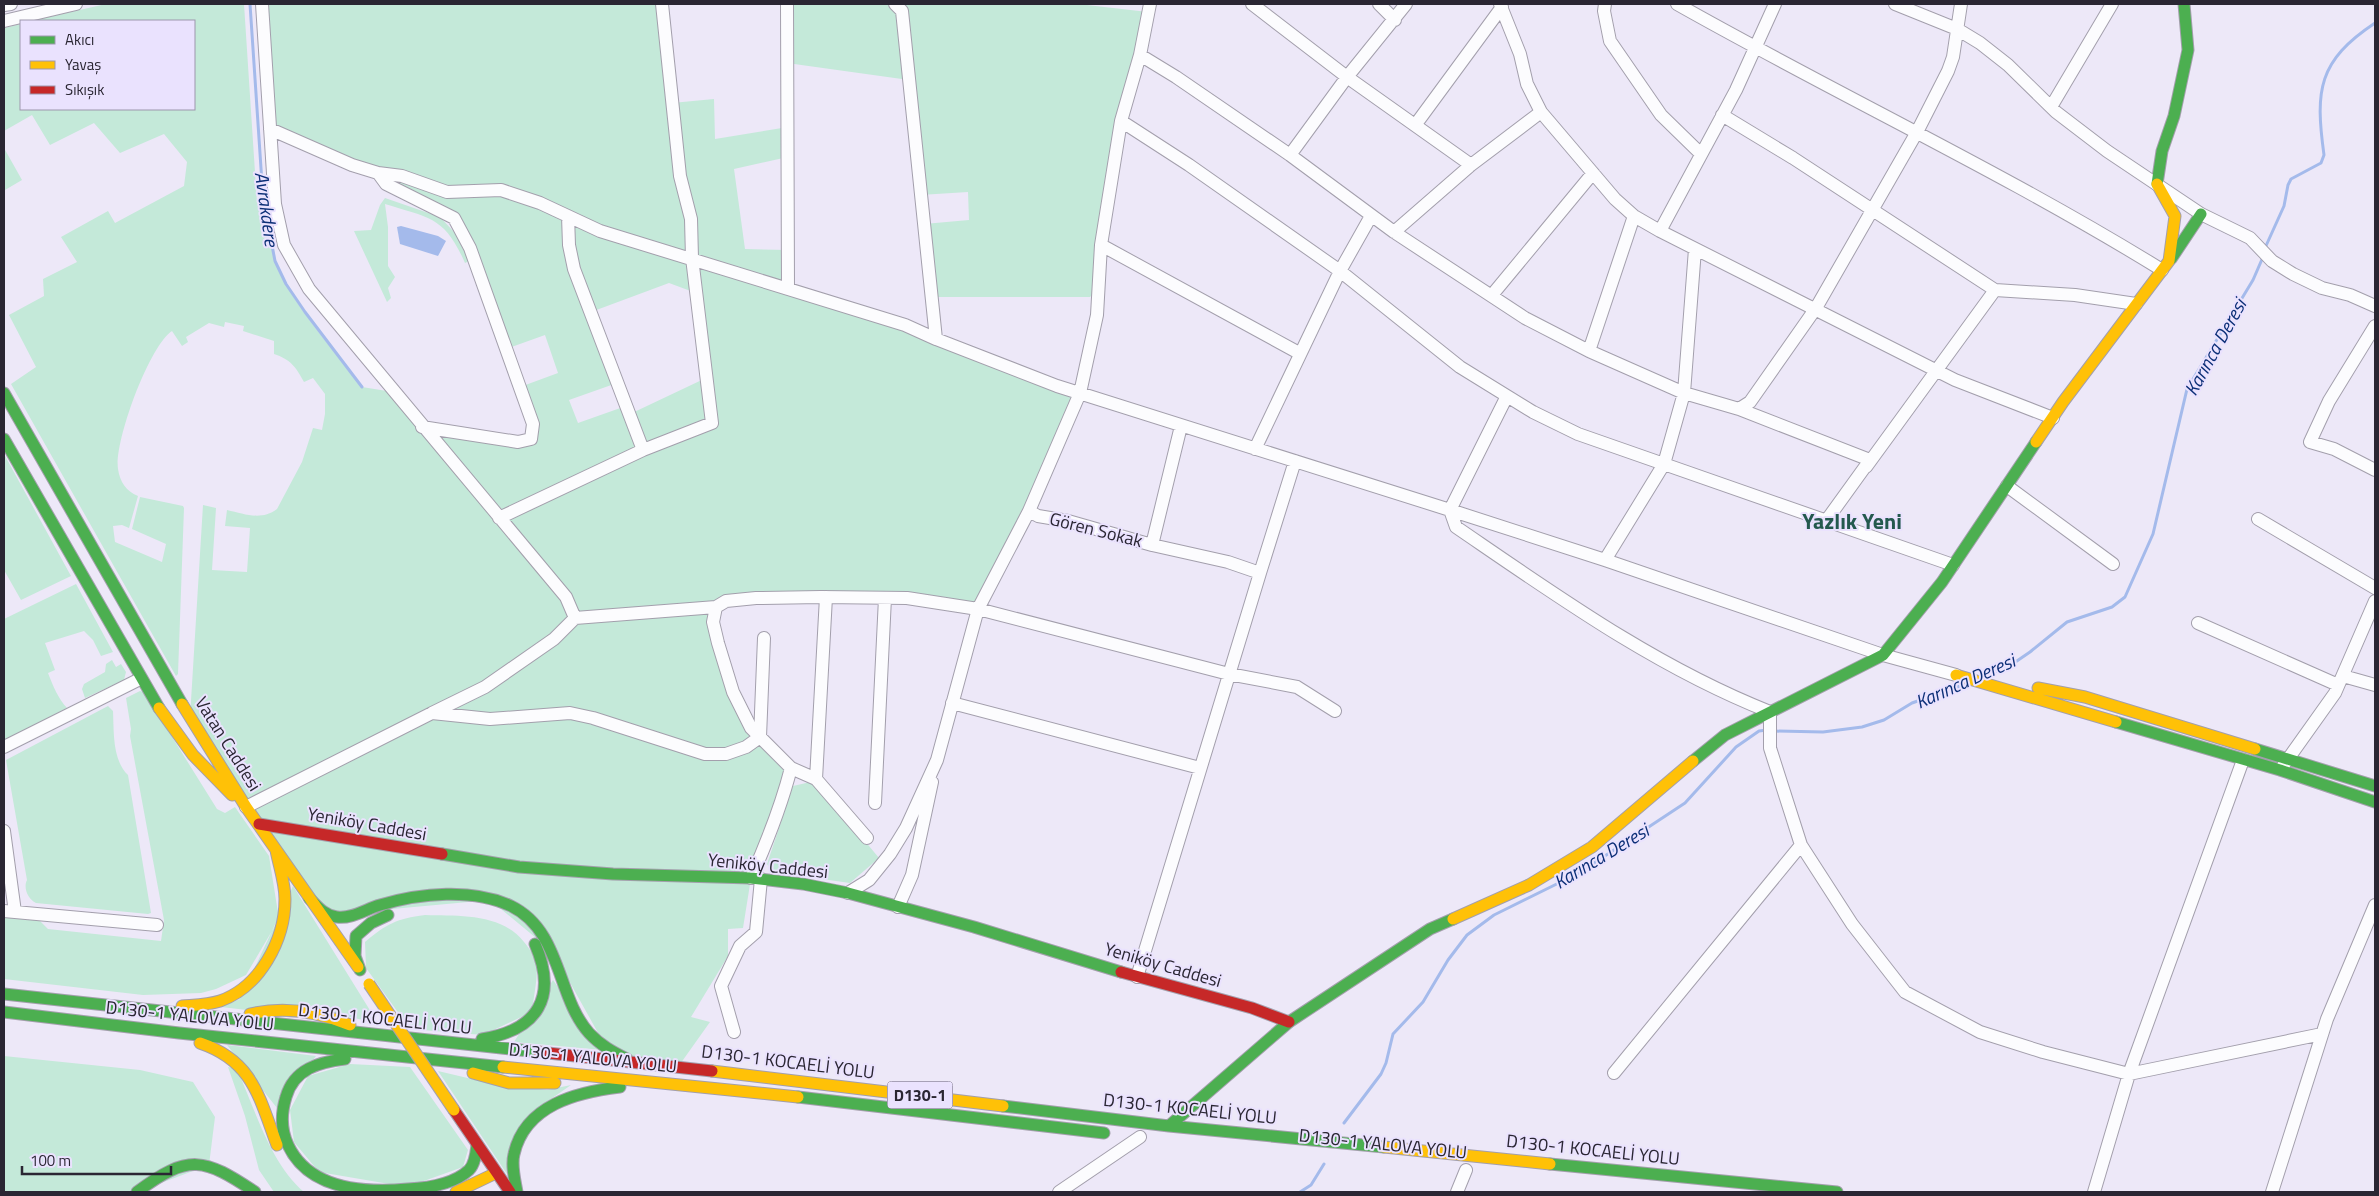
<svg xmlns="http://www.w3.org/2000/svg" width="2379" height="1196" font-family="'Titillium Web',sans-serif">
<rect width="100%" height="100%" fill="#ede8f8"/>
<!-- green -->
<path fill="#c4e9d9" fill-rule="evenodd" d="M106 4H244L257 203H264C267 222 269 242 275 260 287 298 337 354 362 387L393 392 422 427 531 439 520 387 558 373 545 335 506 349 454 218 378 173 270 129 262 4H662L672 103 714 99 715 139 788 127V157L734 169 745 249 788 250V288L1080 393 978 609 907 598 726 601 713 622 751 728 791 768 751 878 743 928 728 929V956L691 1017 710 1022 678 1067 607 1049 553 952 490 900 327 915 190 717 203 505 216 508 212 570 247 572 250 528 225 526 227 510C245 514 261 521 277 509L302 462 313 428 322 430 325 414V394L313 378 304 382C296 367 290 359 274 354V341L243 331 244 326 225 322 224 327 209 323 186 337 188 342 182 346 172 331C149 346 114 442 118 469 120 482 126 491 138 496L129 528 122 525 113 526 115 542 162 562 166 544 132 529 140 497 183 506 184 508 178 674 176 676 11 384 36 367 9 315 44 296 43 279 77 262 61 237 108 211 115 223 184 186 187 162 164 134 120 153 94 123 50 145 32 115 4 131V28L21 24V109H194V21H31ZM669 283 696 293 706 378 630 414 626 406 578 423 569 400 617 383 591 312Z
M787 4H1078L1148 12 1121 121 1099 289 1090 297H931L924 224 969 220 968 192 920 195 909 80 787 63Z
M4 148 22 180 5 190 4 187Z
M385 198 440 217 455 233 469 261 465 263C445 217 430 218 385 204L388 227V266L395 277 388 288 391 298 387 302 354 231 371 230 380 205Z
M4 454 71 576 21 600 4 570Z
M76 584 113 652 101 656 93 640 84 631 45 643 55 670 48 673C53 686 58 698 67 708L4 741V619Z
M112 660 116 667 121 664 126 672 124 680 85 698 82 689 84 684 105 672 106 664Z
M140 691 144 692 217 809 225 813 235 807 269 856 279 919 246 975 216 989 201 993 143 995 4 979V917L39 920 48 929 161 941 164 920 130 736 131 729 126 698Z
M108 706 113 711C114 731 112 760 128 775L151 913 148 914 36 903C28 899 23 888 27 880L6 760Z
M815 781 879 858 850 883 772 872 767 864 793 786Z
M293 886 376 1020 377 1023 299 1006 247 1010 221 1007 240 999Z
M425 915C459 916 501 913 524 942 529 948 534 955 536 962 539 974 533 999 532 1012L483 1035 410 1029 366 968 365 942C388 923 396 919 425 915Z
M553 980 603 1050 514 1042Z
M227 1045 316 1056 277 1108Z
M4 1056 140 1070 193 1082 215 1117 209 1165 137 1192H4Z
M350 1064 410 1067 468 1150 463 1167 407 1187 319 1172 294 1142 290 1110 308 1076Z
M228 1067 237 1069C255 1109 270 1163 304 1192H274L259 1170 245 1116Z
M438 1071 476 1080 547 1090 571 1085 548 1101 507 1174Z"/>
<!-- water -->
<path fill="#a4baeb" d="M401 226 438 236 446 241 438 256 400 244 397 227Z"/>
<g fill="none" stroke-linecap="round" stroke-linejoin="round">
<!-- stream -->
<path stroke="#a4baeb" stroke-width="3" d="M250 4 263 198 275 261 286 284 305 312 362 387
M2265 248 2284 206 2288 185 2291 179 2321 163 2324 155C2315 90 2318 61 2375 23
M1985 676 2011 665 2030 652 2067 622 2112 607 2125 597 2153 534 2187 389 2253 280 2263 257
M1773 731 1823 732 1862 727 1884 720 1912 703 1963 685
M1344 1123 1381 1074 1386 1063 1393 1034 1423 1002 1448 960 1467 935 1494 915 1579 873 1685 803 1736 747 1759 731 1767 730
M1300 1192 1311 1185 1324 1164"/>
<!-- street casing -->
<g stroke="#a39fac" stroke-width="14">
<path id="street" d="M262 4 275 204 284 245 309 289 566 597 575 618 554 639 485 687 432 713
M787 4 788 288
M895 4 902 11 936 339 1057 386 1450 510 1456 527C1557 596 1656 667 1770 712V748L1801 845 1852 924 1905 992 1980 1032 2043 1052 2129 1074 2322 1034
M1150 4 1140 55 1121 121 1189 165 1340 271 1460 367 1533 412 1578 434 1953 565
M1252 4 1347 77 1471 165
M1379 4 1395 20
M1500 4 1520 54 1527 84 1541 112 1615 199 1634 216 1660 231 1955 380 2053 418
M1605 4 1604 11 1610 41 1661 115 1701 154
M1677 4C1838 95 2005 173 2162 270
M1895 4 1957 29 1980 43 2008 65 2056 112 2107 151 2201 214 2250 238 2272 261 2293 274 2322 288 2350 295 2375 306
M4 5 11 4
M4 21 76 4
M1140 55 1176 77 1290 155 1394 232 1525 318 1589 351 1684 393 1739 409 1750 402 1816 308 1917 132 1948 71 1953 57 1961 4
M2051 107 2112 4
M1722 115 1793 158 1995 290 2075 295 2136 304
M1416 124 1502 7
M270 129 352 165 378 173 402 176 447 192 501 190 540 203 600 231 905 325 936 339
M1290 155 1347 77 1406 4
M378 173 386 184 454 218 470 248 533 424 531 439 518 442 422 427
M1660 231 1736 90 1775 4
M1394 232 1471 165 1541 112
M1101 245 1299 353
M1492 295 1593 173
M2375 326 2329 401 2310 442 2334 449 2375 470
M1589 351 1634 216
M1507 396 1450 510 1605 560 1883 655 1956 675
M1739 409 1870 460 1826 521
M1255 449 1340 271 1371 216
M643 450 712 423 692 258 691 219 680 176 662 4
M1866 467 1995 290
M2007 486 2113 564
M1029 511 1080 393 1097 315 1101 245 1121 121
M499 518 643 450 574 269 569 245 568 216
M2258 519 2375 588
M1152 545 1228 562 1260 573 1295 461
M1605 560 1664 464 1684 393 1695 249
M575 618 716 607
M2198 623 2338 685
M2343 676 2375 685
M952 703 1200 768
M760 737 764 638
M4 747 140 679
M2283 766 2335 693 2375 601
M816 779 826 597
M875 803 885 598
M246 807 432 713 490 719 570 713 593 718 705 754H726L746 747 760 737
M4 831 15 912
M867 838 816 779 791 768 751 728 733 692 718 643 713 622 716 607 726 601 756 598 821 597 907 598 978 609 1229 674 1297 687 1335 711
M751 878C767 842 781 807 791 768
M848 893 869 880 890 854 906 828 937 760 978 609 1029 511 1038 516 1068 521 1152 545 1181 426
M898 907 912 875 932 782
M4 911 157 925
M1137 977 1260 573
M734 1032 721 986 740 946 756 932 761 879
M1614 1073 1801 845
M1059 1192 1140 1137
M1457 1192 1466 1170
M2094 1192 2129 1074 2243 760
M2272 1192 2327 1019 2375 905"/>
</g>
<!-- fast casing -->
<g stroke="#a39fac" stroke-width="13">
<path id="fast" d="M2157 184 2162 151 2174 116 2188 50 2184 4
M2171 259 2201 214
M4 393 182 704
M4 439 159 708
M2116 722 2280 770 2375 802
M2255 749 2375 786
M1693 761 1725 735 1883 655 1942 582 2036 442
M442 854 519 867 613 874 751 878 803 884 848 893 974 927 1121 972
M309 898C317 906 325 916 337 917 352 919 366 909 380 905 420 893 473 888 511 906 562 931 556 996 589 1033 600 1045 613 1052 627 1059
M360 970 355 956 356 936 371 923 388 915
M4 994 539 1052
M4 1012 179 1033 503 1067
M482 1039C538 1030 558 997 535 944
M345 1059C319 1062 294 1069 286 1097 281 1113 281 1130 288 1145 309 1190 365 1193 408 1189 428 1188 454 1184 469 1170 475 1164 476 1153 477 1145
M798 1097 1104 1133
M1003 1106 1169 1126 1384 1147
M1169 1126 1289 1022 1430 929 1453 919
M1550 1164 1837 1192
M137 1192C189 1153 204 1158 255 1192
M517 1192C515 1180 511 1166 514 1154 525 1105 577 1092 620 1087"/>
</g>
<!-- slow casing -->
<g stroke="#a39fac" stroke-width="13">
<path id="slow" d="M2036 442 2063 402 2169 261 2175 216 2157 184
M1956 675 2116 722
M2038 688 2085 697 2255 749
M182 704 246 807 358 967
M159 708 193 755 232 795
M1453 919 1529 885 1592 847 1693 761
M182 1006C195 1005 208 1005 220 1001 260 987 285 940 285 899 285 883 279 866 276 850
M250 1014C285 1006 317 1011 350 1025
M200 1043C253 1061 259 1097 277 1145
M503 1067 798 1097
M712 1071 1003 1106
M473 1073 509 1083H555
M1384 1147 1550 1164
M456 1192 496 1173"/>
</g>
<!-- jam casing -->
<g stroke="#a39fac" stroke-width="13">
<path id="jam" d="M259 824 442 854
M1121 972 1252 1008 1289 1022
M539 1052 712 1071
M454 1110 510 1192"/>
</g>
<!-- street -->
<use href="#street" stroke="#fcfcfe" stroke-width="12"/>
<!-- fast -->
<use href="#fast" stroke="#4caf50" stroke-width="11"/>
<!-- slow -->
<use href="#slow" stroke="#ffc107" stroke-width="11"/>
<!-- jam -->
<use href="#jam" stroke="#c62828" stroke-width="11"/>
<!-- slow-bridge casing -->
<g stroke="#a39fac" stroke-width="13" stroke-linecap="butt">
<path id="slow-bridge" d="M369 984 454 1110"/>
</g>
<!-- slow-bridge -->
<use href="#slow-bridge" stroke="#ffc107" stroke-width="11"/>
</g>
<g text-anchor="middle" stroke-width="4" stroke-linejoin="round" paint-order="stroke">
<!-- shield labels -->
<rect fill="#eae2fe" stroke="#645e70" stroke-width="1" x="887.5" y="1081.5" width="65" height="27" rx="4"/>
<g font-size="16" font-weight="bold" fill="#2a2633">
<text x="920" y="1101">D130-1</text>
</g>
<!-- street labels -->
<g font-size="18" fill="#2a2633" stroke="#eae2fe">
<text transform="translate(1096 530) rotate(14)" y="6">Gören Sokak</text>
<text transform="translate(228 744) rotate(58)" y="6">Vatan Caddesi</text>
<text transform="translate(367 824) rotate(10)" y="6">Yeniköy Caddesi</text>
<text transform="translate(768 866) rotate(6)" y="6">Yeniköy Caddesi</text>
<text transform="translate(1163 965) rotate(16)" y="6">Yeniköy Caddesi</text>
<text transform="translate(190 1016) rotate(6)" y="6">D130-1 YALOVA YOLU</text>
<text transform="translate(385 1019) rotate(6)" y="6">D130-1 KOCAELİ YOLU</text>
<text transform="translate(593 1058) rotate(6)" y="6">D130-1 YALOVA YOLU</text>
<text transform="translate(788 1062) rotate(7)" y="6">D130-1 KOCAELİ YOLU</text>
<text transform="translate(1190 1109) rotate(6)" y="6">D130-1 KOCAELİ YOLU</text>
<text transform="translate(1383 1144) rotate(6)" y="6">D130-1 YALOVA YOLU</text>
<text transform="translate(1593 1150) rotate(6)" y="6">D130-1 KOCAELİ YOLU</text>
</g>
<!-- water labels -->
<g font-size="19" font-style="italic" fill="#0c2f77" stroke="#eae2fe">
<text transform="translate(267 209) rotate(82)" y="7">Avrakdere</text>
<text transform="translate(2215 347) rotate(-61)" y="7">Karınca Deresi</text>
<text transform="translate(1965 681) rotate(-24)" y="7">Karınca Deresi</text>
<text transform="translate(1601 856) rotate(-31)" y="7">Karınca Deresi</text>
</g>
<!-- district labels -->
<g font-size="22" font-weight="bold" fill="#24594e" stroke="#eae2fe">
<text x="1852" y="529">Yazlık Yeni</text>
</g>
</g>
<!-- border -->
<rect width="2379" height="1196" fill="none" stroke="#2a2633" stroke-width="10"/>
<!-- legend -->
<rect x="20" y="20" width="175" height="90" fill="#eae2fe" stroke="#9d97ad"/>
<rect x="30" y="36" width="25" height="8" fill="#4caf50" stroke="#9d97ad"/>
<text x="65" y="45" font-size="15" fill="#2a2633">Akıcı</text>
<rect x="30" y="61" width="25" height="8" fill="#ffc107" stroke="#9d97ad"/>
<text x="65" y="70" font-size="15" fill="#2a2633">Yavaş</text>
<rect x="30" y="86" width="25" height="8" fill="#c62828" stroke="#9d97ad"/>
<text x="65" y="95" font-size="15" fill="#2a2633">Sıkışık</text>
<!-- scale -->
<path d="M22 1166v8h149v-8" fill="none" stroke="#2a2633" stroke-width="2.5"/>
<text x="30" y="1166" font-size="15" fill="#2a2633" stroke="#eae2fe" stroke-width="4" paint-order="stroke">100 m</text>
</svg>
